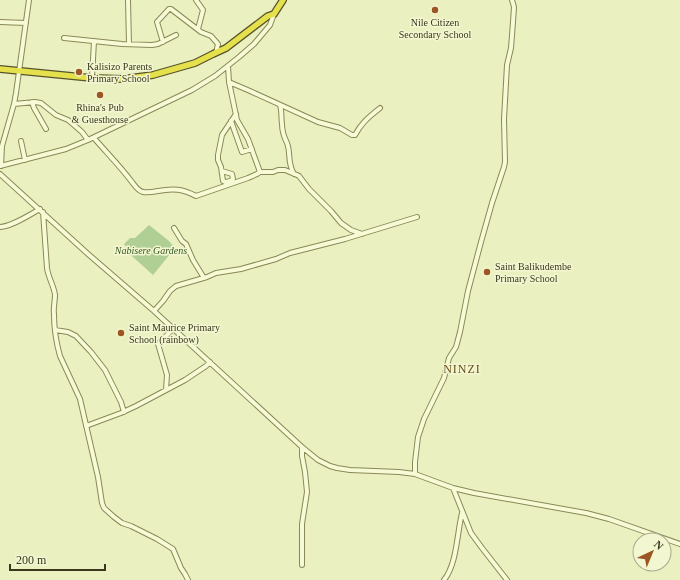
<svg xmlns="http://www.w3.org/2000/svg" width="680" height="580" font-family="'Times New Roman',serif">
<rect width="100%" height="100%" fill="#ebf0c1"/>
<!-- green -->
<path fill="#b0cf94" d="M149 225 169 241 175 248 153 275 124 249 126 247 124 244 130 238H135Z"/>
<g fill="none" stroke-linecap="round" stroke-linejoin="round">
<!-- minor casing -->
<g stroke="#8b8857" stroke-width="6">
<path id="minor" d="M128 0 129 44
M196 0 203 10 198 29
M0 22 26 23
M64 38 122 44 152 45 158 44 176 35
M163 42 157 22 169 9H171L201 32 211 36 218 44 216 53
M228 66 229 82 250 91 318 122 340 128 352 135H355C362 122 369 117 380 108
M92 78 94 41
M229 82 237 120 248 139 260 172
M32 102 34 108 46 129
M14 104 35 102 41 103 56 115 68 120 74 125 82 132 88 140
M280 105C282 111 281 118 282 124 282 131 284 137 287 143 291 153 287 163 294 174
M231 121 242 152 252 149
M94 138C106 152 120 166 132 182 135 186 138 191 143 192 148 193 153 192 158 191 173 188 183 189 196 196L248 178 257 174 260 172H273L278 170H285L297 175 299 176 309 189 331 211 341 223 351 230 362 234
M21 141 25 160
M0 166 66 149 88 140 192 90 215 76 239 57 254 44 270 25 274 14
M1 166 2 146 14 104 16 93 29 0
M222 171 232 174 233 179C231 181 228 182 225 182L223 181 221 167 218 160V155L222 135 236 114
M0 174 88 254 154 311 302 447 318 460 330 466 337 468 350 470 399 472 415 474 453 488 474 493 586 513 609 519 680 544
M43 212 47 268C48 277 54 286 55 295 55 302 53 308 54 314 54 328 56 342 60 356L80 399 98 477 102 503 104 508 114 517 122 523 131 526 157 539 173 549 181 568 185 574 188 580
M0 227C13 226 29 215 40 209
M174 228 182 241 186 244 193 260 204 278
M154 311 163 301 170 291 176 286 207 277 216 273 241 269 276 259 290 253 345 239 417 217
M55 330 68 332 76 336 91 352 105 370 121 402 124 412
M166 390 167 375 158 344 173 329
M86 426 121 413 136 406 185 380 206 366 210 362
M302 447V456L305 472 307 492 302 524V565
M415 474V462L418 437 424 419 444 378 449 358 456 347 460 332 468 291 481 242 492 203 504 167 505 162 504 119 507 65 511 48 513 22 514 7 512 0
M453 488 471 533 482 548 507 580
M444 580C457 564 457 533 462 513"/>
</g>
<!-- highway casing -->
<g stroke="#58532c" stroke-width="8">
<path id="highway" d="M0 69 92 78 123 79 153 75 195 63 213 54 226 48 268 16 274 14 283 0"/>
</g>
<!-- minor -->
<use href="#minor" stroke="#f6fbd5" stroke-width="4"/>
<!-- highway -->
<use href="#highway" stroke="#e5e14d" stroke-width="5.5"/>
</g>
<!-- markers -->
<g fill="#9d5524" stroke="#f3f7d1" stroke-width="1.5">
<circle cx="435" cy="10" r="4"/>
<circle cx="79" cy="72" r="4"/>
<circle cx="100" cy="95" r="4"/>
<circle cx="487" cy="272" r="4"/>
<circle cx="121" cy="333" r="4"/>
</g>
<g text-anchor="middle" stroke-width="3" stroke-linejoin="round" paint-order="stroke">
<!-- poi labels -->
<g font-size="10" fill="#3a371d" stroke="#f3f7d1" text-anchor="start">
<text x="435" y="26" text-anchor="middle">Nile Citizen<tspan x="435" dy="12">Secondary School</tspan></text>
<text x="87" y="70">Kalisizo Parents<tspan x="87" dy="12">Primary School</tspan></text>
<text x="100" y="111" text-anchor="middle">Rhina's Pub<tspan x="100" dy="12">&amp; Guesthouse</tspan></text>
<text x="495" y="270">Saint Balikudembe<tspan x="495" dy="12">Primary School</tspan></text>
<text x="129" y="331">Saint Maurice Primary<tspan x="129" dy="12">School (rainbow)</tspan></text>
</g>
<!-- park labels -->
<g font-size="10" font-style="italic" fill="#345722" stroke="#f3f7d1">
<text x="151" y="254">Nabisere Gardens</text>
</g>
<!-- quarter labels -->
<g font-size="12" letter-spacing="1" fill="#694b19" stroke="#f3f7d1">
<text x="462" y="373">NINZI</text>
</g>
</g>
<!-- north arrow -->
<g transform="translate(652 552) rotate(44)"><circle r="19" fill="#f3f7d1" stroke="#a9aa89"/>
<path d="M0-3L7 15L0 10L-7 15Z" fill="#9d5524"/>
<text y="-6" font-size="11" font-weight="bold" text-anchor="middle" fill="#3a371d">N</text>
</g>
<!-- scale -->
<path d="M10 564v6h95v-6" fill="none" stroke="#3a371d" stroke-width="2"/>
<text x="16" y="564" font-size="12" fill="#3a371d" stroke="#f3f7d1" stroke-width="3" paint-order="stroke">200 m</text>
</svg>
